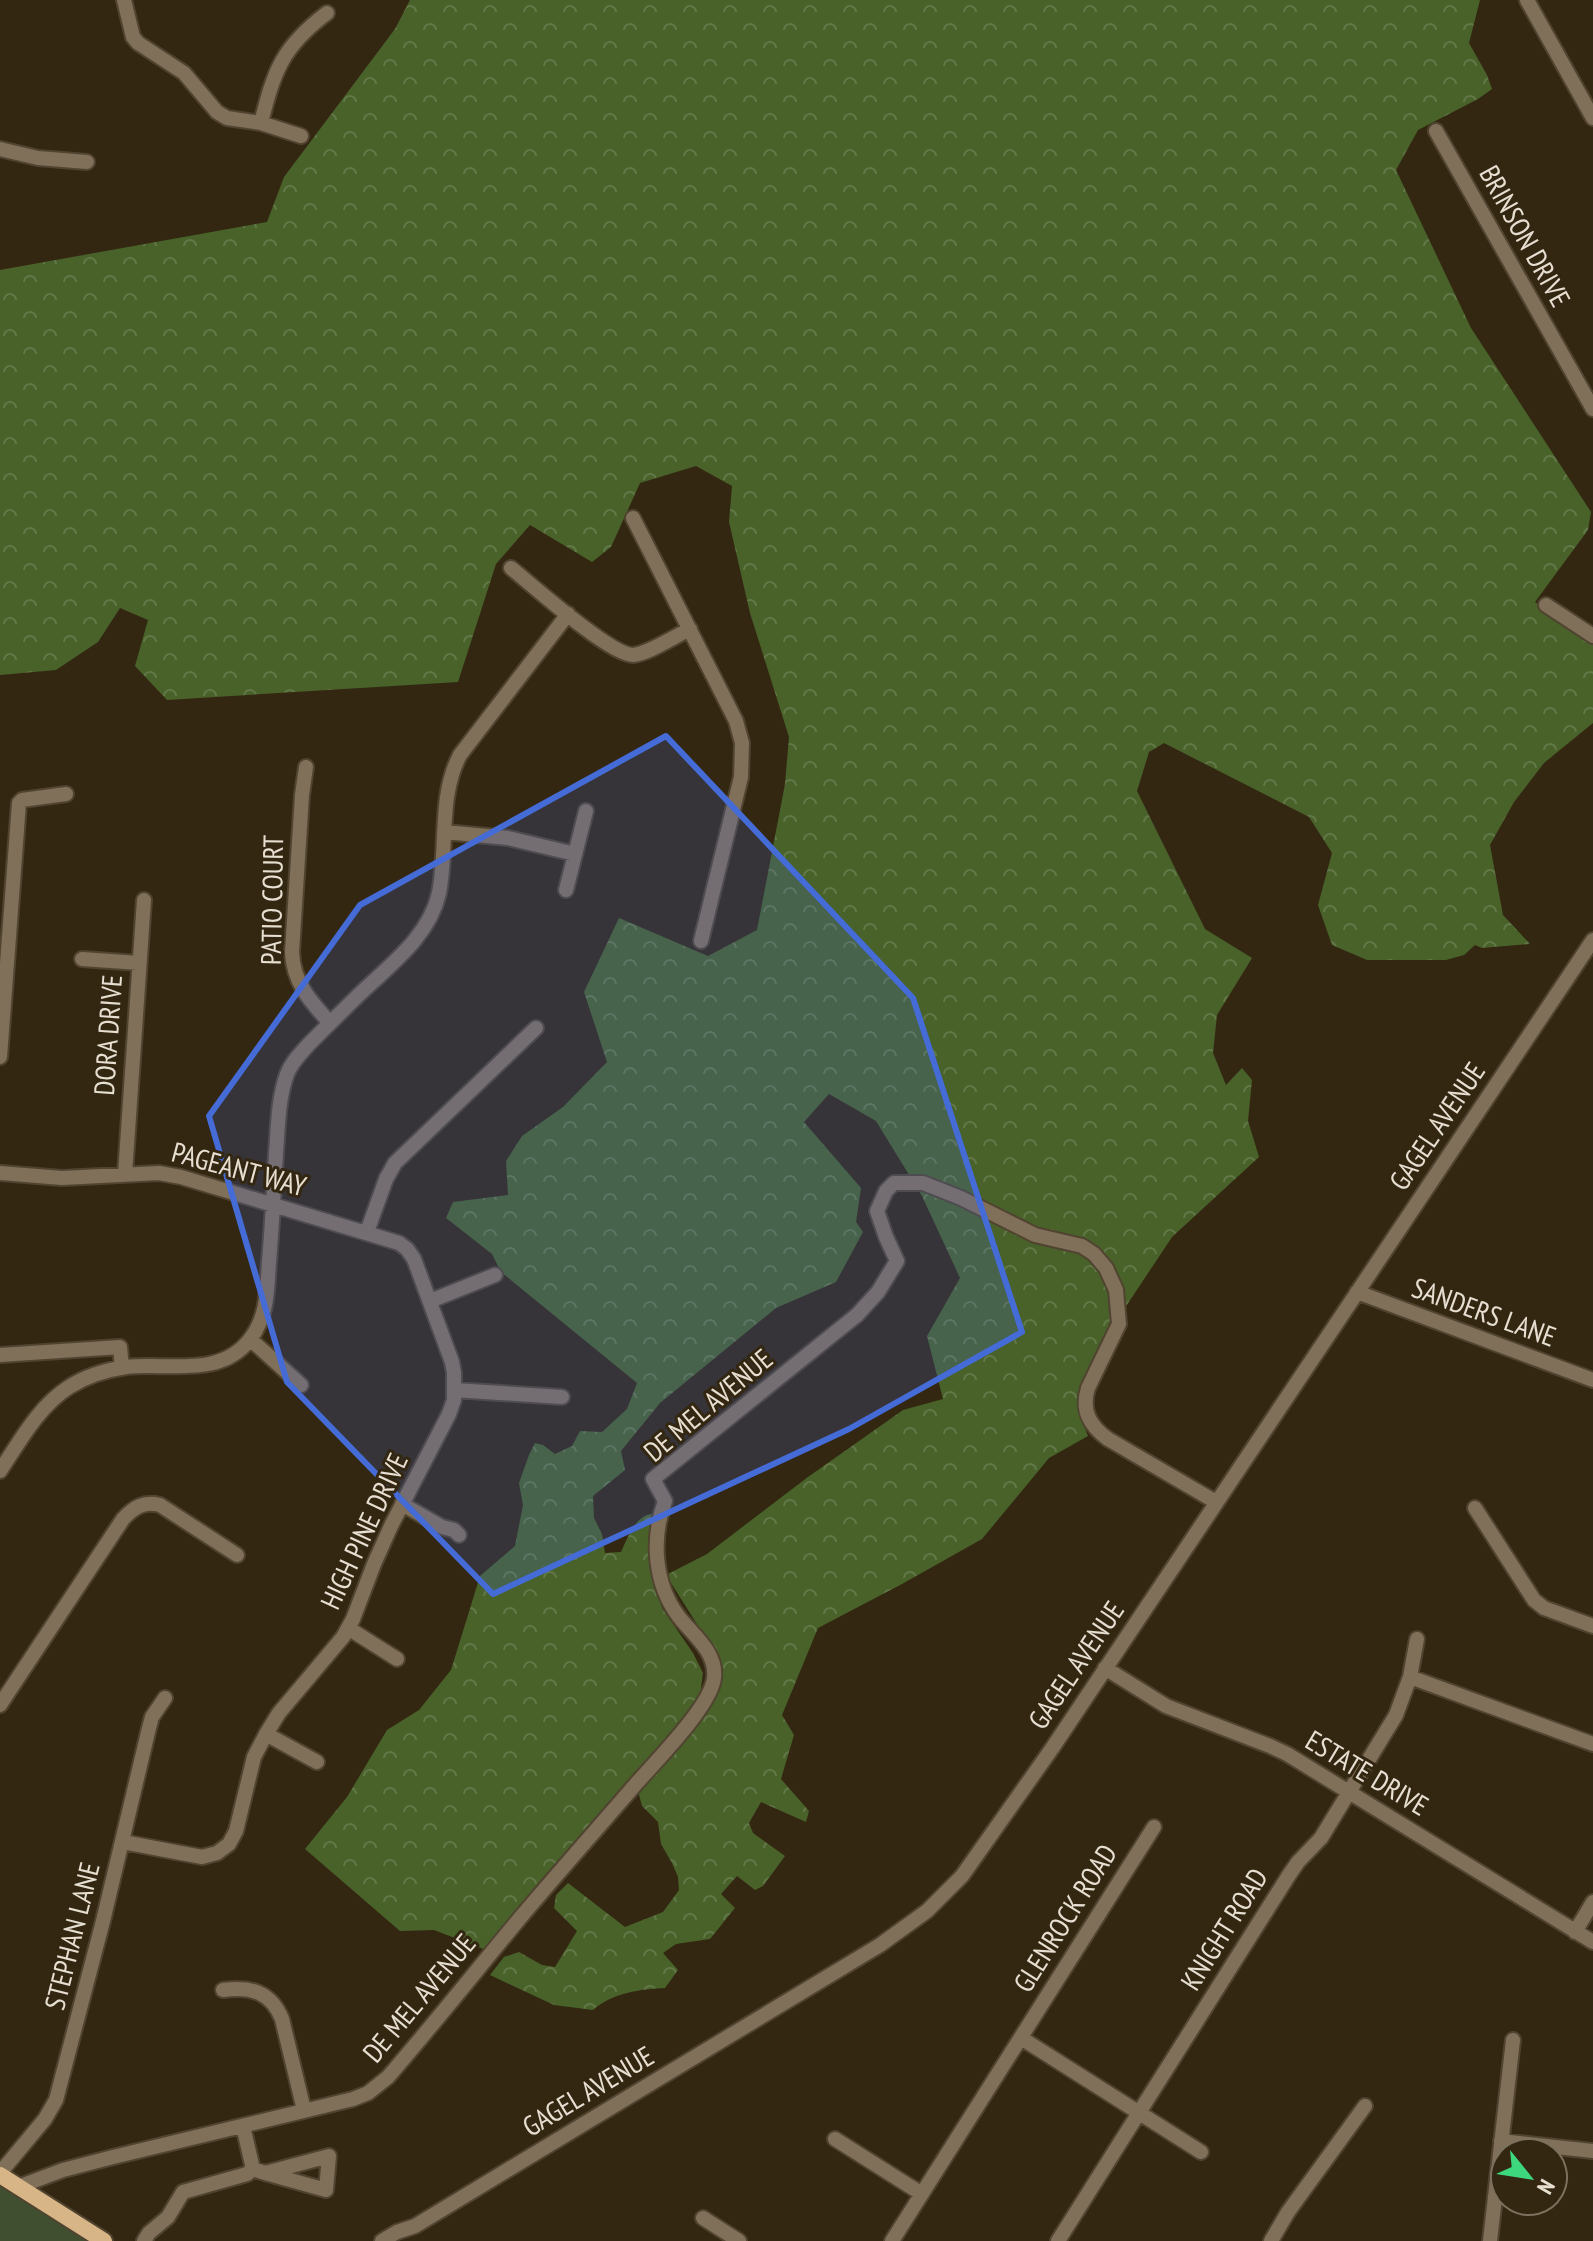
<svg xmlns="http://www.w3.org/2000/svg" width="1593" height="2241" font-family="'PT Sans Narrow',sans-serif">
<defs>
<pattern id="forest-crowns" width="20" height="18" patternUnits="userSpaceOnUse" patternTransform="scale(2)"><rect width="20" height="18" fill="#48622a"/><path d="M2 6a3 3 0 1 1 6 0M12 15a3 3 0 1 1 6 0" fill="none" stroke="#627848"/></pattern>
</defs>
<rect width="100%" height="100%" fill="#332711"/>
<!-- grass -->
<path fill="#3f4f2f" d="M0 2184 87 2241H0Z"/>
<!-- forest -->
<path fill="url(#forest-crowns)" d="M410 0H1480L1469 43 1487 75 1492 89 1478 99 1418 130 1396 170 1471 328 1591 512 1588 530 1535 602 1593 643V723L1544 763 1514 802 1490 845 1503 915 1530 944 1482 948 1475 945 1464 955 1446 960H1367L1332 945 1318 905 1332 853 1309 817 1164 743 1149 752 1137 791 1205 929 1252 958 1217 1015 1213 1053 1226 1085 1242 1068 1252 1080 1248 1121 1259 1157 1172 1237 1099 1347 1079 1414 1088 1436 1049 1458 982 1539 902 1584 818 1628 782 1715 794 1735 781 1779 809 1811 806 1822 761 1802 749 1823 753 1833 785 1856 763 1886 755 1890 737 1876 721 1894 735 1908 710 1939 676 1944 663 1953 678 1970 665 1988C641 1989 612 1993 593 2010L554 2005 490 1975 504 1957 519 1952 542 1965 555 1967 577 1931 554 1908 556 1895 568 1883 625 1927 663 1912 679 1890 678 1877 672 1863 661 1844 658 1822 642 1806 638 1791C671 1755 720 1715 722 1664L666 1575 707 1554 808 1477 903 1410 943 1399 927 1336 960 1278 922 1196 876 1121 829 1094 804 1122 861 1188 856 1222 863 1232 836 1282 776 1308 660 1403 621 1451 625 1470 593 1496 594 1518 602 1534 605 1553 621 1552C628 1537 637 1511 657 1514L653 1546 662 1608 693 1653 703 1673 699 1704 486 1950 434 1930 400 1931 305 1849 347 1797 387 1730 419 1710 451 1670 480 1576 515 1546 523 1505 519 1483 529 1455 535 1443 543 1445 555 1454 572 1446 580 1431 602 1432 627 1409 637 1383 501 1272 492 1254 446 1218 453 1202 508 1195 506 1161 522 1136 563 1107 607 1062 584 992 619 918 708 956 757 930 785 784 789 737 750 613 729 522 732 486 696 466 640 483 611 547 592 562 530 525 496 564 458 682 167 700 135 666 148 620 120 608 98 642 56 670 0 675V270L267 222 284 177 395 29Z"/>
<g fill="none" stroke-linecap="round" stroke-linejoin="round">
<!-- minor casing -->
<g stroke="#504430" stroke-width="18">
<path id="minor" d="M124 0 133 37 138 43 184 73 217 112 227 118 261 123 301 136
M1527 0 1593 118
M261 123C274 71 282 47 327 13
M1436 131 1593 409
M0 149 38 158 87 162
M633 518 736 721 742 743 741 777 701 941
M511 568C532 585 610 655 633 655 648 654 675 636 690 629
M1546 605 1593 636
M306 767 302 795 292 952C293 982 310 1001 330 1023
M445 832 508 838 575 854
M566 890 586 811
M82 959 139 963
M0 1057 19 803 22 800 66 794
M0 1173 62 1178 159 1173 181 1177 399 1243 407 1249 414 1259 452 1362 454 1373V1400L449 1414 391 1526 374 1564 353 1619 343 1637 279 1713 266 1734 254 1757 236 1831 229 1844 217 1853 202 1857 123 1842
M125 1174 144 900
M367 1232 386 1179 395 1163 536 1028
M1357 1292 1593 1380
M430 1301 495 1275
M250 1339 301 1385
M0 1355 120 1347 122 1368
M454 1390 562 1397
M0 1471C20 1441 38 1407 69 1387 86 1376 106 1370 126 1367 169 1362 221 1379 251 1338 268 1315 267 1289 269 1262 272 1226 274 1189 276 1153 278 1127 278 1099 287 1074 291 1063 300 1054 308 1045 327 1026 346 1007 365 989 394 962 430 934 439 893 448 848 438 796 460 755L568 614
M402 1504 442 1527 454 1530 459 1535
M1475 1508 1534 1600 1544 1608 1593 1626
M348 1628 397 1659
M1105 1668 1166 1706 1270 1746 1287 1754 1593 1942
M1410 1677 1593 1744
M0 1705 123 1519C134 1507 144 1501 160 1505L237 1555
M266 1734 317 1762
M1575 1932 1593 1902
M223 1990C251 1986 271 1992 282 2019L304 2110
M1021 2038 1201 2152
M243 2126 253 2169
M835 2139 922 2194
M1501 2141 1593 2151
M0 2173 45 2119 56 2100 103 1921 149 1728 152 1717 165 1698
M18 2187 63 2170 113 2157 353 2099 368 2093 388 2077C433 2025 476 1971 520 1918 558 1873 597 1829 635 1785 655 1762 711 1706 714 1678 717 1652 693 1635 679 1617 654 1584 651 1539 665 1501L653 1479 857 1315 878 1292 897 1261 886 1237 877 1211 886 1191 894 1183H923L961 1198 1035 1235 1082 1246 1094 1254 1106 1268 1116 1290 1119 1324 1088 1388C1081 1411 1090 1426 1108 1439L1216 1502
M703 2218 739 2241
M144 2241 149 2233 168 2217 183 2192 247 2174 253 2169 265 2173 326 2190 329 2156 265 2173
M382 2241 397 2232 415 2226 448 2206 880 1945 927 1911 962 1876 1053 1747 1593 940
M892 2241 1154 1827
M1058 2241 1289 1875 1298 1862 1321 1838 1396 1715 1410 1677 1417 1639
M1271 2241 1288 2212 1365 2106
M1490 2241 1513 2040"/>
</g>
<!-- major casing -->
<g stroke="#504430" stroke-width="20">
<path id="major" d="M0 2175 104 2241"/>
</g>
<!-- minor -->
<use href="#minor" stroke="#806f59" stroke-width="14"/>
<!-- major -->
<use href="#major" stroke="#d8b586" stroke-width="16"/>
</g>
<!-- marked area -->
<path fill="#456bd7" fill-opacity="0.2" stroke="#456bd7" stroke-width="6" stroke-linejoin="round" d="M666 736 913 998 1022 1332 849 1429 493 1594 287 1382 209 1116 360 905Z"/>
<g text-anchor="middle" stroke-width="6" stroke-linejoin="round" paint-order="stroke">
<!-- street labels -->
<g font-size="28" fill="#e7dfd2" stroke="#332711">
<text transform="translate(1525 236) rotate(61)" y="10">BRINSON DRIVE</text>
<text transform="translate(272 900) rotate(-89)" y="10">PATIO COURT</text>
<text transform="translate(108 1035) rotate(-86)" y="10">DORA DRIVE</text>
<text transform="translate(1437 1126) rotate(-56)" y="10">GAGEL AVENUE</text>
<text transform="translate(239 1169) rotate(15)" y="10">PAGEANT WAY</text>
<text transform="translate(1484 1312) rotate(20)" y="10">SANDERS LANE</text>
<text transform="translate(708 1405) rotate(-40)" y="10">DE MEL AVENUE</text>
<text transform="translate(364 1531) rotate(-65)" y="10">HIGH PINE DRIVE</text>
<text transform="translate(1076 1665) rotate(-56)" y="10">GAGEL AVENUE</text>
<text transform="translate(1367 1773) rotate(31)" y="10">ESTATE DRIVE</text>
<text transform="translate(1065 1918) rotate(-58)" y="10">GLENROCK ROAD</text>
<text transform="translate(1224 1929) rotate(-58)" y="10">KNIGHT ROAD</text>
<text transform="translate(72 1936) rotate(-76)" y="10">STEPHAN LANE</text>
<text transform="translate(419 1998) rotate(-50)" y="10">DE MEL AVENUE</text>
<text transform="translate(588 2091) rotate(-31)" y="10">GAGEL AVENUE</text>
</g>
</g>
<!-- north arrow -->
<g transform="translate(1529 2177) rotate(120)"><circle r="38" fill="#332711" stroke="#7b715e" stroke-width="2"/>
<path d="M0-6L14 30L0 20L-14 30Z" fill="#3dd77e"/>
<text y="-12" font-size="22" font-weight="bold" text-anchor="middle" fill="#e7dfd2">N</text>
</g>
</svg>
